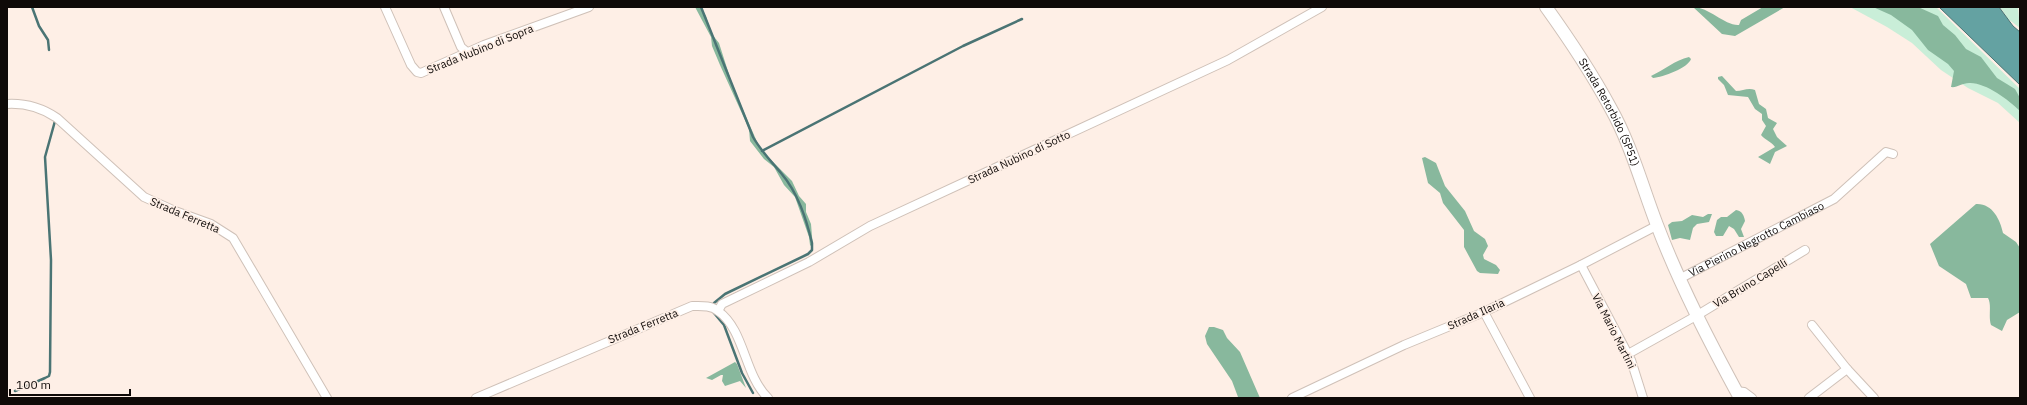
<svg xmlns="http://www.w3.org/2000/svg" width="2027" height="405" font-family="'IBM Plex Sans',sans-serif">
<rect width="100%" height="100%" fill="#feefe6"/>
<!-- green -->
<path fill="#c9eed8" d="M1850 7 1937 8 2020 89V123L1998 103 1968 88 1941 70 1912 43 1887 27Z
M2000 7H2018L2020 28 2008 19Z"/>
<!-- forest -->
<path fill="#88b89d" d="M695 7H700L706 16 711 33 719 43 733 87 758 144 766 155 792 181 799 196 806 204V212L811 224 813 248 810 245 809 237 795 197 784 185 774 167 764 159 750 141 749 129 720 65 712 46 711 37Z
M1693 7C1709 7 1725 26 1739 25L1741 20 1763 7H1785L1735 36 1722 34Z
M1873 7H1918L1938 16 1943 25 1955 35 1966 49 1981 57 1997 78 2015 89 2020 98V111C2009 100 1985 82 1969 83 1962 83 1957 88 1951 87L1954 71 1948 64 1928 50 1912 30 1891 15Z
M1689 57 1691 59C1688 68 1663 77 1653 78L1651 76C1664 70 1675 60 1689 57Z
M1722 76 1736 91C1743 91 1748 87 1755 90L1759 104 1766 109 1768 118 1777 123 1773 129 1777 137 1787 146 1775 152 1770 164 1758 157 1775 147C1771 141 1766 141 1761 135L1766 126 1762 120V114L1755 109 1748 97 1728 95 1724 85 1718 79V77Z
M1425 157 1436 163 1445 186 1465 211 1474 231 1485 239 1488 246 1483 255 1484 259 1496 265 1500 270 1498 274 1480 273 1477 271 1464 247V230L1443 203 1440 193 1428 183 1422 158Z
M1976 204C1992 203 2000 219 2003 233L2016 242 2020 248V312L2007 320 2002 331 1991 325C1988 316 1992 305 1988 298H1971L1966 284 1939 266 1930 244Z
M1736 210C1742 211 1744 215 1745 221L1741 229 1744 237H1739L1734 229 1729 226 1723 236H1716L1714 232 1717 220 1721 217H1727Z
M1708 214H1712L1709 222 1697 224 1693 228 1690 240 1680 238 1672 240 1668 225 1672 222 1682 221 1692 215 1703 217Z
M1209 327H1214L1223 330 1227 338 1240 352 1260 398 1238 397 1232 381 1207 344 1205 336Z
M735 362 737 364 746 388 740 381 725 386 722 381 723 375H721L712 380 706 378Z"/>
<!-- water -->
<path fill="#64a2a2" stroke="#4a7474" d="M1939 7H1999L2013 26 2020 32V85Z"/>
<g fill="none" stroke-linecap="round" stroke-linejoin="round">
<!-- stream -->
<path stroke="#4a7474" stroke-width="2.5" d="M32 7 39 26 48 40 49 50
M701 7 753 137C761 151 771 161 781 173 798 193 806 218 812 243V250L808 254 725 294 714 303
M762 151 963 46 1022 19
M714 313 724 325 742 373 753 393
M15 391 45 378 49 376 50 372 51 260 45 157 55 121"/>
<!-- street casing -->
<g stroke="#cfc1b8" stroke-width="10">
<g id="street">
<path d="M385 7 411 65 417 72 421 73 484 45 589 7"/>
<path d="M444 7 461 47 467 52"/>
<path d="M7 104C25 103 42 108 57 118L144 197 175 211 211 224 233 238 327 398"/>
<path d="M1581 265 1631 360 1643 398"/>
<path id="s1" d="M1679 279 1834 199 1886 152 1893 154"/>
<path d="M718 311 722 304 809 262 870 226 1228 60 1322 7"/>
<path d="M1484 312 1530 398"/>
<path d="M1812 325 1847 369 1874 398"/>
<path d="M1628 354 1696 316 1805 250"/>
<path d="M1736 391 1744 392 1752 398"/>
<path d="M476 398 692 306C701 306 711 305 718 311 745 330 744 375 768 398"/>
<path d="M1292 398 1404 345 1484 312 1581 265 1658 225"/>
<path d="M1809 398 1847 369"/>
</g>
</g>
<!-- secondary casing -->
<g stroke="#cfc1b8" stroke-width="14">
<g id="secondary">
<path id="s2" d="M1546 7C1569 39 1591 72 1610 107 1631 144 1642 186 1657 225 1680 285 1709 341 1740 398"/>
</g>
</g>
<!-- street -->
<use href="#street" stroke="#fff" stroke-width="8"/>
<!-- secondary -->
<use href="#secondary" stroke="#fff" stroke-width="12"/>
</g>
<g text-anchor="middle" stroke-width="3.5" stroke-linejoin="round" paint-order="stroke">
<!-- street labels -->
<g font-size="11" fill="#0f0a08" stroke="#feefe6">
<text transform="translate(480 49) rotate(-22)" y="4">Strada Nubino di Sopra</text>
<text dy="4" stroke="none"><textPath href="#s2" startOffset="123">Strada Retorbido (SP51)</textPath></text>
<text transform="translate(1019 157) rotate(-25)" y="4">Strada Nubino di Sotto</text>
<text transform="translate(185 215) rotate(23)" y="4">Strada Ferretta</text>
<text dy="4" stroke="none"><textPath href="#s1" startOffset="87">Via Pierino Negrotto Cambiaso</textPath></text>
<text transform="translate(1750 283) rotate(-31)" y="4">Via Bruno Capelli</text>
<text transform="translate(1476 314) rotate(-24)" y="4">Strada Ilaria</text>
<text transform="translate(643 326) rotate(-22)" y="4">Strada Ferretta</text>
<text transform="translate(1614 331) rotate(63)" y="4">Via Mario Martini</text>
</g>
</g>
<!-- border -->
<rect width="2027" height="405" fill="none" stroke="#0f0a08" stroke-width="16"/>
<!-- scale -->
<path d="M10 389v6h120v-6" fill="none" stroke="#0f0a08" stroke-width="2"/>
<text x="16" y="389" font-size="12" fill="#0f0a08" stroke="#feefe6" stroke-width="3" paint-order="stroke">100 m</text>
</svg>
